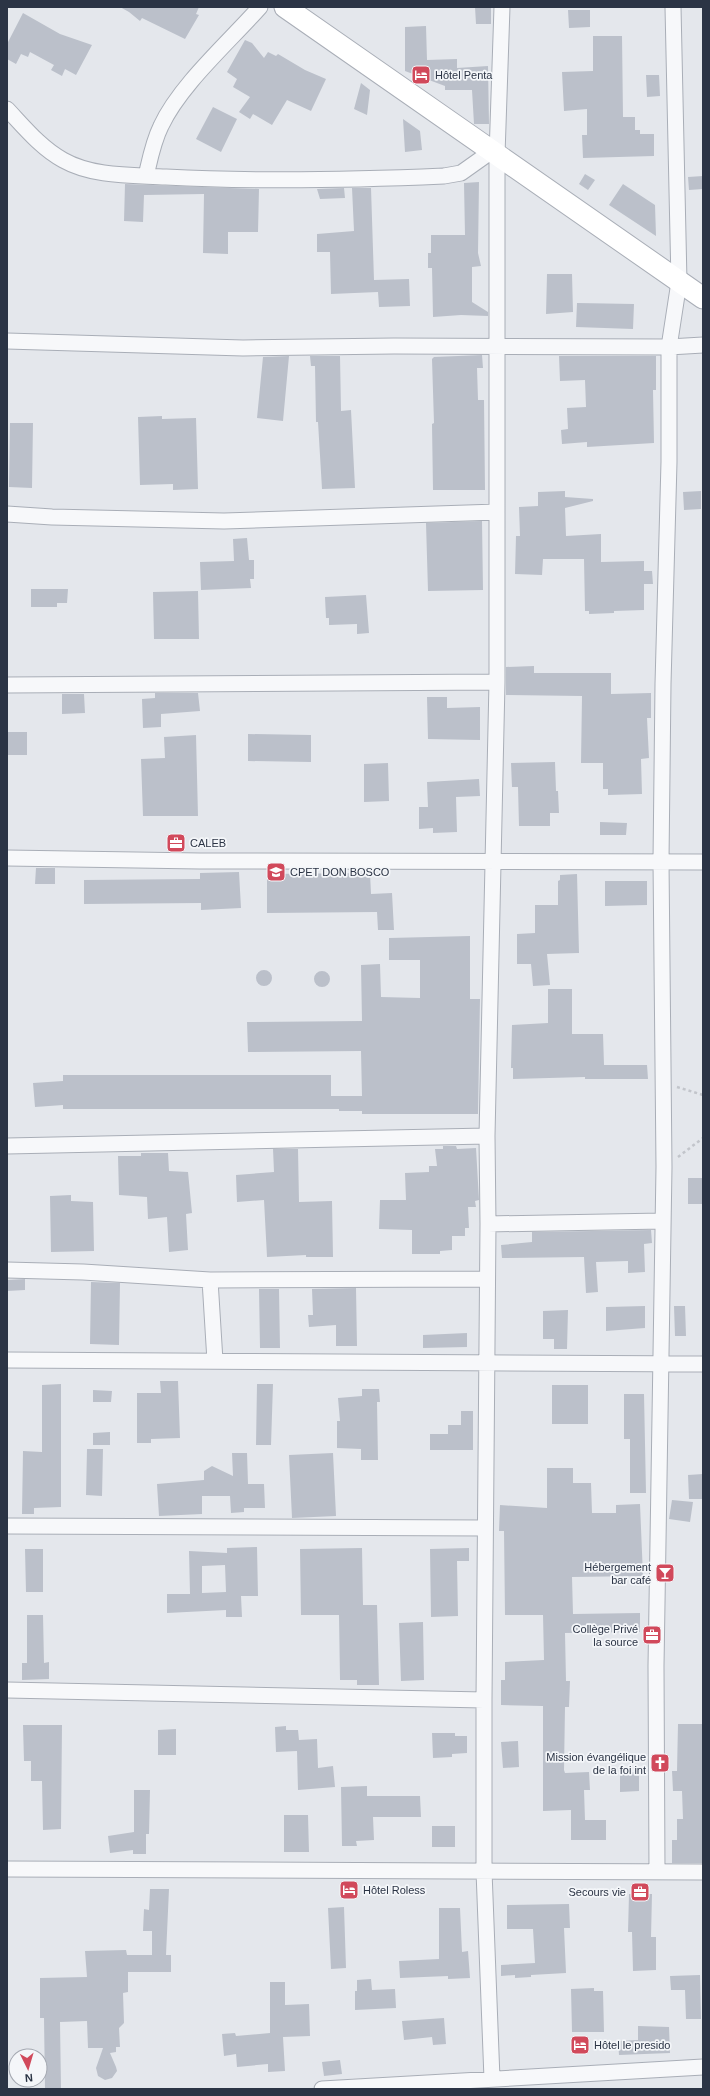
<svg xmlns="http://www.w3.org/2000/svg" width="710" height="2096" font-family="Arial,sans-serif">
<rect width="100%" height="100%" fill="#e4e7ec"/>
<!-- building -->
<path fill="#bbc0ca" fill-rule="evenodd" d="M120 7H199L196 14 199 15 185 39 142 18 140 21 129 12Z
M475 7H491V24H476Z
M568 10H590V27L569 28Z
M23 13 60 34 92 45 76 75 65 69 62 76 51 70 54 65 30 52 28 57 21 54 16 64 7 59V44Z
M426 26 427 60 457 59V68L488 66 489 124H474L472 90H445V86L405 71V27Z
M593 36H622L623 117H635V130H640V134H654V156L583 158 582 135H587V109L564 111 562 72 593 71Z
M245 40 252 43 264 58 268 52 276 56 278 54 305 70 326 79 311 111 287 100 272 125 253 114 250 119 239 112 250 97 233 87 237 79 227 72Z
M646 75H659L660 96 647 97Z
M361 83 370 90 367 115 354 109Z
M213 107 237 119 221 152 196 139Z
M403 119 420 131 422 150 405 152Z
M585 174 595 180 588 190 579 184Z
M703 176V189L689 190 688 177Z
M479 182 478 253 481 266 472 267V302L488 312V316L461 315 433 317 432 268H428V253H431V235H465L464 183Z
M125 184 259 189 258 232H228V254L203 253 204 194 144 195 143 222 124 221Z
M623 184 655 205 656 236 609 205Z
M344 188 345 198 320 199 317 189Z
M352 188H371L374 280 409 279 410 306 379 307 378 292 331 294 330 252H317V234L354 231Z
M547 274H572L573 312 546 314Z
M577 303 634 304 633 329 576 327Z
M482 355 483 368H477L478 400H484L485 490H433L432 424 434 423 432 359 434 357Z
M289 356 283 421 257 418 263 357Z
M310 356H340L341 411 351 410 355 488 322 489 318 422H316L315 366H311Z
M559 356H656V390H653L654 443 587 447V442L562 444 561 430 568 429 567 408 586 407 585 380 560 381Z
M162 416V419L196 418 198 489 173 490V484L140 485 138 417Z
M10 423H33L32 488 9 487Z
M565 491V497L593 499V501L565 508 566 536 601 534V562L644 561V571H652L653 584H644V610L614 611V613L589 614V611H585L584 559H543L542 575 515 574 516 536H520L519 507 538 506V492Z
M701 491V509L684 510 683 492Z
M482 521 483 590 428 591 426 523Z
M247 538 249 560H254V579H250L251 588 201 590 200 562 234 561 233 539Z
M31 589H68L67 603H57V607H31Z
M198 591 199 639H154L153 592Z
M366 595 369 633 357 634V624L329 625V618H326L325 597Z
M534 666V673H611V694L651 693V718H647L649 758 641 759 642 794 608 795V789H603V763H581L582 696 506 695V667Z
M155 693H198L200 711 161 714V727L143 728 142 699 155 698Z
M62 694H84L85 713 62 714Z
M427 697H447V708L480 707V740L428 739Z
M7 732H27V755H7Z
M248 734 311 735V762L248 761Z
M196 735 198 816H143L141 759 165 758 164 737Z
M555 762 556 791H558L559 813H550V826H519L518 787H512L511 763Z
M388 763 389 801 364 802V764Z
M479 779 480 796 456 797 457 832 433 833V828L419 829V807H428L427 782Z
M600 822 627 823 626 835H600Z
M36 868H55V884H35Z
M239 872 241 908 201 910V903L84 904V880L200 879V873Z
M370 873 371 894 392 893 394 930H378L377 912 267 913V874Z
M577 874 579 953 547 954 550 985 533 986 531 964H517V934L535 933V905H558V881L560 880V875Z
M605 881H647V905L605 906Z
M470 936V999H480L478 1114H362V1111H339V1109H63V1105L35 1107 33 1083 63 1081V1075H331V1096H362L361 1051 248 1052 247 1022 362 1021 361 965 380 964 381 997 420 998V960H389V938Z
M256 978a8 8 0 1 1 16 0a8 8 0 1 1-16 0Z
M314 979a8 8 0 1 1 16 0a8 8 0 1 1-16 0Z
M548 989H572V1034H603L604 1065H647L648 1079H585V1077L513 1079V1068H511L512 1025 548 1023Z
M443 1146H456L457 1149 476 1148 479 1200 475 1201 476 1207H468L469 1228H465V1236H452V1250L440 1251V1254H412V1230L379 1229 380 1200H406L405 1173 429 1172V1166H437L435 1149H443Z
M273 1149H298L299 1202 332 1201 333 1257H306V1255L267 1257 264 1200 237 1202 236 1175 274 1172Z
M141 1153H168L169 1171 188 1172 192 1213 186 1214 188 1250 169 1252 167 1217 148 1219 147 1197 119 1195 118 1156H141Z
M688 1178H703V1204H688Z
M71 1195V1201L93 1202 94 1251 51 1252 50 1196Z
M651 1230 652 1243 644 1244 645 1272 628 1273V1261L596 1262 598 1292 586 1293 584 1257 502 1258 501 1245 532 1242V1232Z
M25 1279V1290L7 1291V1280Z
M91 1282 120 1283 119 1345 90 1344Z
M356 1288 357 1346H336V1325L309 1327 308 1315H313L312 1289Z
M259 1289H279L280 1348H260Z
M645 1306V1328L606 1331V1307Z
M674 1306H685L686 1336H675Z
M568 1310 567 1349H554V1339H543V1311Z
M467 1333V1347L423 1348V1335Z
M160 1381H178L180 1438 151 1439V1443H137V1393H161Z
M61 1384V1507L34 1508V1514H22L23 1451 42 1452V1385Z
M257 1384H273L271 1445H256Z
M552 1385H588V1424H552Z
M362 1389H379L380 1402H377L378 1460H361V1449L337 1448V1421H340L338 1398 362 1396Z
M93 1390 112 1391 111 1402H93Z
M624 1394H644L646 1493H630V1439H624Z
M461 1411H473V1450H430V1434H448V1425H461Z
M110 1432V1445H93V1433Z
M87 1449H103L102 1496 86 1495Z
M232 1453H247L248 1484H264L265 1508H244V1512L231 1513 230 1496H202V1514L159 1516 157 1484 204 1480V1471L212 1466 233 1476Z
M333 1453 336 1516 292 1518 289 1455Z
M547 1468H573V1483H591L592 1513H616V1505L640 1504 643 1576 572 1577 573 1614 640 1613V1632L565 1633 566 1681H570L569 1707H565L564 1770 565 1773 589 1772 590 1790H584L585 1820H606V1840H571V1810L543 1811V1706L501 1705V1680H505V1662L544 1660 543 1615H505L504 1531H499L500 1505 547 1508Z
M703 1474V1499H689L688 1475Z
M672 1500 693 1502 690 1522 669 1519Z
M257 1547 258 1596H241L242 1617H226V1610L167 1613V1594H190L189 1551 227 1553V1548ZM225 1565 226 1592 202 1593V1566Z
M362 1548 363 1605H377L379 1685H357V1680H340L339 1615H301L300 1549Z
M469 1548V1561H457L458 1616 431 1617 430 1549Z
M25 1549H43V1592H26Z
M27 1615H43L44 1663 49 1662V1679L22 1680V1663H27Z
M423 1622 424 1680 401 1681 399 1623Z
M678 1724H703V1863H672V1840H677V1819H683L682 1791H673L672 1771H677Z
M23 1725H62L61 1829 43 1830 42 1781H31V1761H24Z
M286 1726V1730H298L299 1740 317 1739 318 1768 333 1766 335 1787 298 1790 297 1751 276 1752 275 1727Z
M176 1729V1755H158V1730Z
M432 1733H455V1736H467V1753L452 1754V1757L433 1758Z
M518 1741 519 1767 503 1768 501 1742Z
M639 1772V1791L620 1792V1773Z
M367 1786V1796H420L421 1817H373L374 1840 356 1841 357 1846H342L341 1787Z
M134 1790H150L149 1834H146V1854H133V1850L110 1853 108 1836 134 1832Z
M284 1815H308L309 1852H284Z
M432 1826H455V1847H432Z
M150 1889H169L166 1955H171V1972H128V1992L123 1993 124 2023 119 2028 120 2047H116V2052L110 2053 116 2067 117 2071 112 2078 105 2080 98 2076 96 2068 103 2048H88L87 2021 60 2022 61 2088H45L44 2018H40V1978L87 1977 85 1951 126 1950 127 1955H152V1931H143L144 1909 149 1910Z
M629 1894H652L651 1937H656V1970L633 1971 632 1932H628Z
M569 1904 570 1928H564L566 1973 531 1975V1977L515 1978V1975L501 1976V1965L535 1963 533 1929H507V1905Z
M344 1907 346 1968 331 1969 328 1908Z
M439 1908H460L462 1952 468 1951 470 1978 448 1979V1976L400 1978 399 1961 439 1959Z
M700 1975 701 2019H686L685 1990H671L670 1976Z
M371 1979 372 1990 395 1989 396 2008 355 2010V1991H357V1980Z
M270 1982H285V2005L309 2004 310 2036 283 2037 285 2071 268 2072V2064L237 2067 236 2054 224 2056 222 2034 235 2033 236 2036 270 2033Z
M594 1988V1991H603L604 2032H572L571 1989Z
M444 2018 446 2044 433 2045 432 2037 404 2040 402 2021Z
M638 2026 669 2027 670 2053 619 2055 618 2041 638 2040Z
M340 2060 342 2074 324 2076 322 2062Z"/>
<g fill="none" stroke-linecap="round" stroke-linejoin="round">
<!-- street casing -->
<g stroke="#a9aeb7" stroke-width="17">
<path id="street" d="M7 109C24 127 41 148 63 160 93 177 132 175 166 177 259 182 352 180 444 176L461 173 492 151
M146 176C150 159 153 142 161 126 180 85 229 42 260 7
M7 341 243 348 394 346 669 347 703 345
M7 514 52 517 224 521 497 512
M7 685 497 682
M7 858 200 861 703 862
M7 1146 487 1136
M488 1224 663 1221
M7 1270 83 1272 210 1280 487 1279
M210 1280 215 1361
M7 1360 703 1364
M7 1526 485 1528
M7 1690 484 1700
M7 1869 703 1872
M657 1872 656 1666 664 1167 661 861 663 684 669 462V347L679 282 673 7
M492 2079 484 1871V1700L488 1224 487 1136 497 682V155L502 7
M322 2089 703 2067"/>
</g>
<!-- secondary casing -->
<g stroke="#a9aeb7" stroke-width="23">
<path id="secondary" d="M285 7 703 298"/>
</g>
<!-- path -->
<path stroke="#c2c5cb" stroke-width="2.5" stroke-dasharray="3 3" stroke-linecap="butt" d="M677 1087 703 1095
M678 1157 703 1138"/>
<!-- street -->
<use href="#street" stroke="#f7f8fa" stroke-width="15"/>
<!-- secondary -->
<use href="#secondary" stroke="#fff" stroke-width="21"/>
</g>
<!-- icons -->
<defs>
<g id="hotel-square" transform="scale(1)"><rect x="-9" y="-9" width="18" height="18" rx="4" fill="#d1495b" stroke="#f4f6f9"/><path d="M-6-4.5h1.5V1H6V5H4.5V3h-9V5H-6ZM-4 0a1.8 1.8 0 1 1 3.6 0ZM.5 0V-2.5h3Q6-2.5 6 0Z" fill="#fff"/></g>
<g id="office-square" transform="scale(1)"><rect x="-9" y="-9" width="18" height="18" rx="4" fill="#d1495b" stroke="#f4f6f9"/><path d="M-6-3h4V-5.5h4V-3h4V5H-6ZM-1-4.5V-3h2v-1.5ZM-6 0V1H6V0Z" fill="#fff"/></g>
<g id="school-square" transform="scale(1)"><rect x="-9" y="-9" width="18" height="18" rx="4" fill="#d1495b" stroke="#f4f6f9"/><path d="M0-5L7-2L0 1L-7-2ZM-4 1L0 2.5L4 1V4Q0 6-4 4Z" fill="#fff"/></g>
<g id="bar-square" transform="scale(1)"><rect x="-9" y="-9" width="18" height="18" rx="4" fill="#d1495b" stroke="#f4f6f9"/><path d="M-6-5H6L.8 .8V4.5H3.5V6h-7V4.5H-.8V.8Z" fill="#fff"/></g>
<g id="church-square" transform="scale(1)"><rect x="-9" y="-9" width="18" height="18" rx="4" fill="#d1495b" stroke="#f4f6f9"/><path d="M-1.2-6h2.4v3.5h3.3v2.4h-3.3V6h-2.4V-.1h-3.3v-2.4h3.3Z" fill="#fff"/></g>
</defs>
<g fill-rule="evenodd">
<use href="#hotel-square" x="421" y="75"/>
<use href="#office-square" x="176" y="843"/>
<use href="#school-square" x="276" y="872"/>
<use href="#bar-square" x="665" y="1573"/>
<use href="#office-square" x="652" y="1635"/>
<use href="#church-square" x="660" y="1763"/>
<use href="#hotel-square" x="349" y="1890"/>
<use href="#office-square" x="640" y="1892"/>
<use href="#hotel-square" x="580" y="2045"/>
</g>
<g text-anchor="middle" stroke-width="3.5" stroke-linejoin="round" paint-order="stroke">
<!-- poi labels -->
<g font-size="11" fill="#2b3445" stroke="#f4f6f9" text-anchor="start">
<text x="435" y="79">Hôtel Penta</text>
<text x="190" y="847">CALEB</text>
<text x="290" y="876">CPET DON BOSCO</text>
<text x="651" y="1571" text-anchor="end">Hébergement<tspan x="651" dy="13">bar café</tspan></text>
<text x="638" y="1633" text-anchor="end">Collège Privé<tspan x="638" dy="13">la source</tspan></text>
<text x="646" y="1761" text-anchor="end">Mission évangélique<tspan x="646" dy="13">de la foi int</tspan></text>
<text x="363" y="1894">Hôtel Roless</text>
<text x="626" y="1896" text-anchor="end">Secours vie</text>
<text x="594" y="2049">Hôtel le presido</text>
</g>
</g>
<!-- border -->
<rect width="710" height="2096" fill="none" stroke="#2b3445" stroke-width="16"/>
<!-- north arrow -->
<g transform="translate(28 2068) rotate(175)"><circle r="19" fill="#f4f6f9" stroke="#a4a8b1"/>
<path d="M0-3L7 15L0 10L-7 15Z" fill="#d1495b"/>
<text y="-6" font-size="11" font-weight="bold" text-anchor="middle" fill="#2b3445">N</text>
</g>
</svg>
